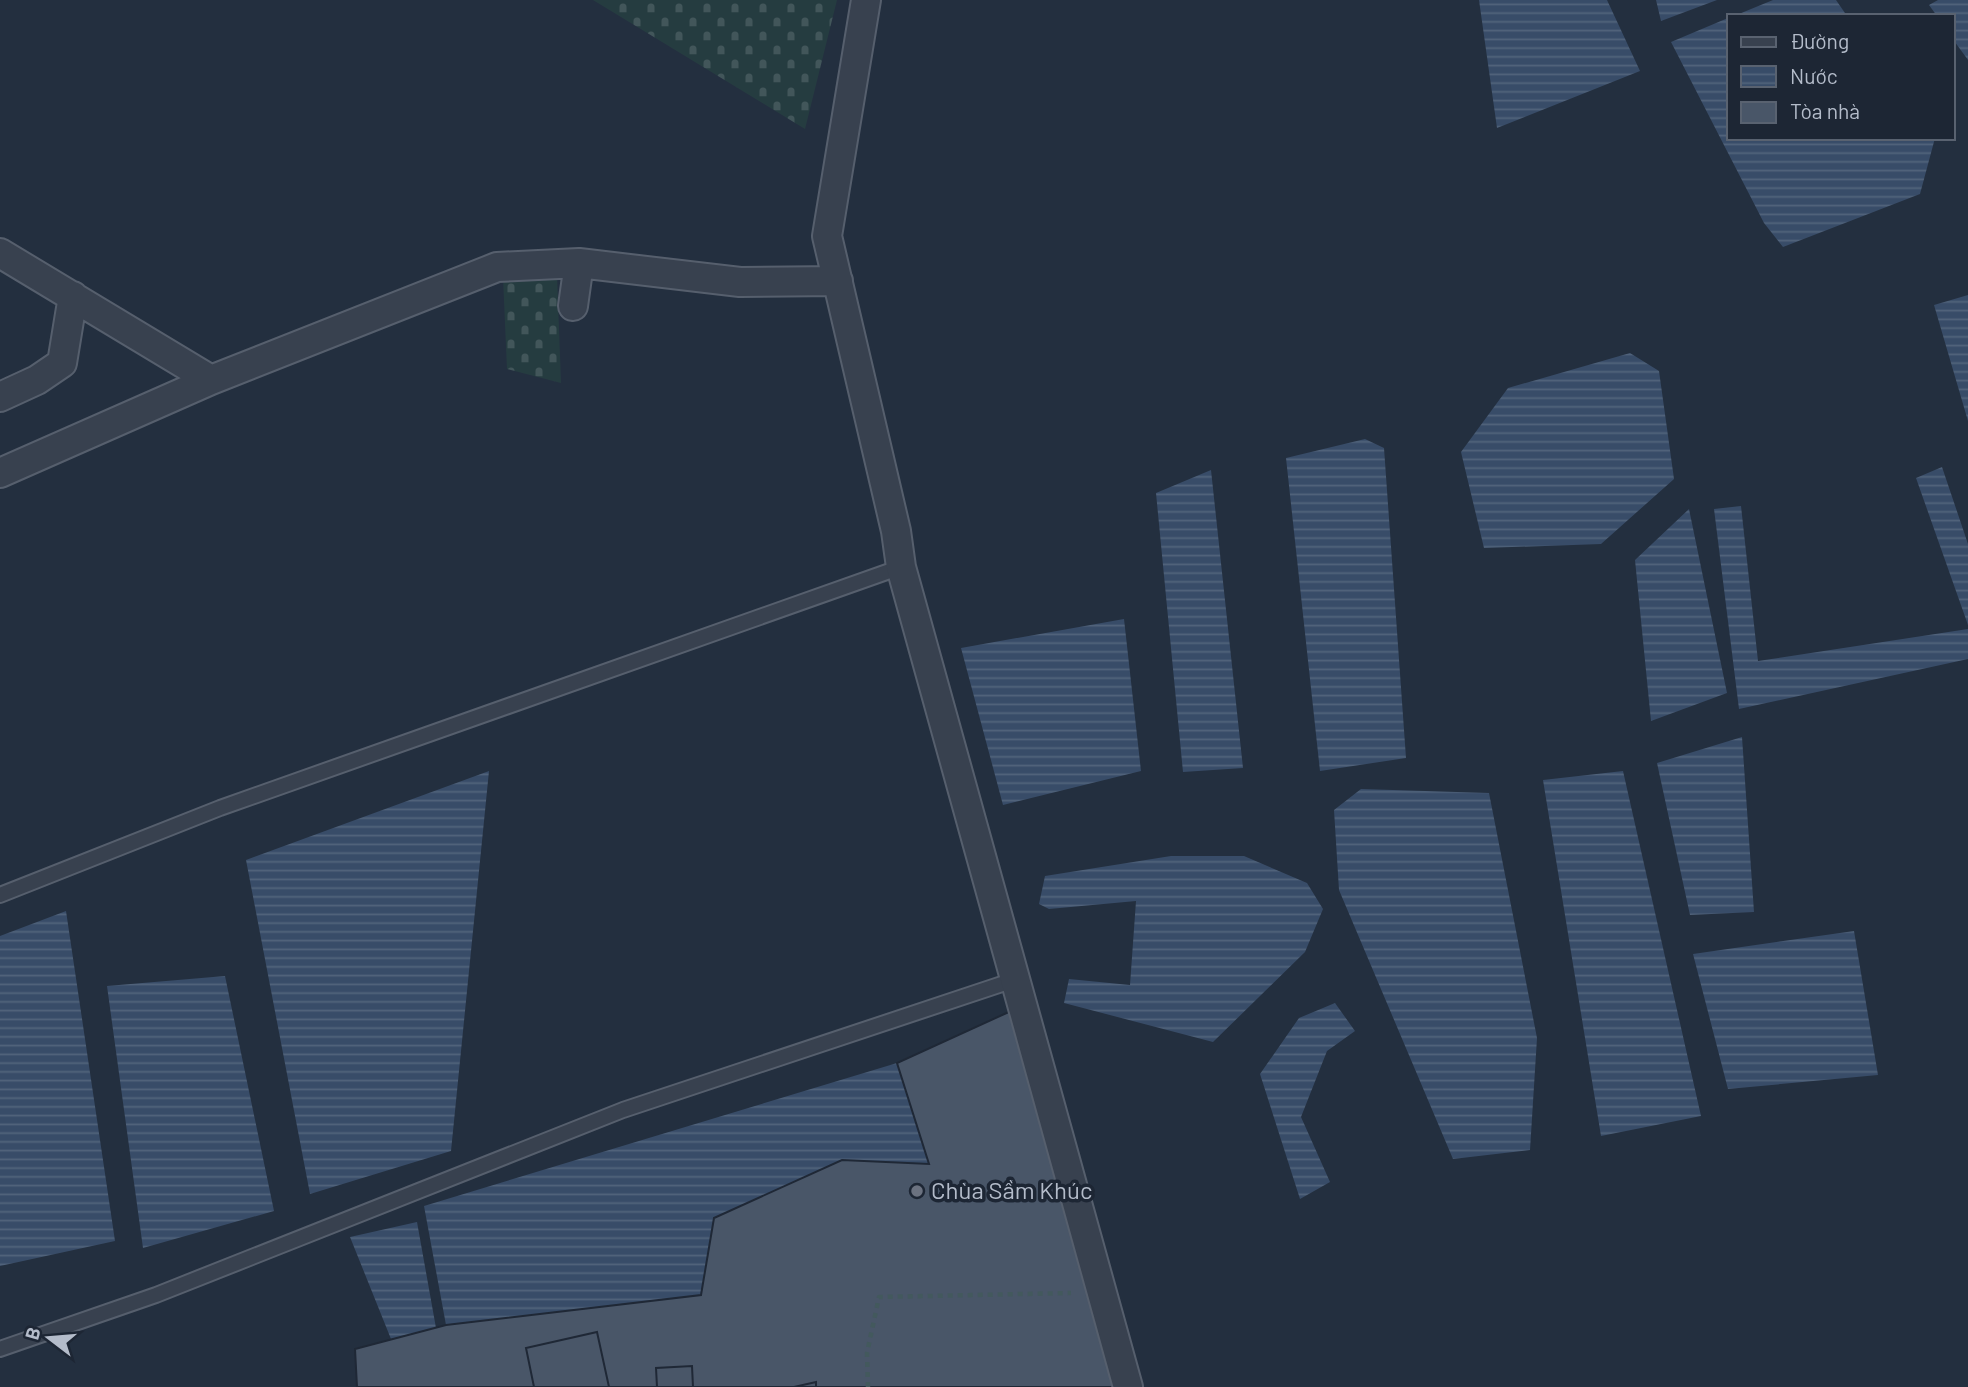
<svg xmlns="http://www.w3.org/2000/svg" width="1968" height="1387" font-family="Barlow,sans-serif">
<defs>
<pattern id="cemetery-stones" width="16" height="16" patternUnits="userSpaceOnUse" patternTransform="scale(1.75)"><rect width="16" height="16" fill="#253c40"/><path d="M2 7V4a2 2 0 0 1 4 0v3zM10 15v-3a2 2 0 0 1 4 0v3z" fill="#42565a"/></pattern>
<pattern id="water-rules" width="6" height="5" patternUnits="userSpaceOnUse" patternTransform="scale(1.75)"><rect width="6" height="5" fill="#384c68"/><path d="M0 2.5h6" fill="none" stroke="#52647c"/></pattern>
</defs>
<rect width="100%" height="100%" fill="#232f3f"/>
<!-- cemetery -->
<path fill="url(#cemetery-stones)" d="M593 0H837L805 129Z
M557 275 561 383 507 369 503 277Z"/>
<!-- water -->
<path fill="url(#water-rules)" d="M1479 0H1607L1640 71 1497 128Z
M1656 0H1717L1661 21Z
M1773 0H1836L1847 16H1734Z
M1938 0H1968V60L1952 38V16H1937L1929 5Z
M1728 18V138H1935L1920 194 1783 247 1764 223 1671 42Z
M1968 295V421L1934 305Z
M1630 353 1659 371 1674 479 1601 544 1484 548 1461 452 1508 388Z
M1365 439 1384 448 1406 758 1320 771 1286 458Z
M1942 467 1968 544V625L1916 478Z
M1211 470 1243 768 1183 772 1156 493Z
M1741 506 1758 661 1968 629V659L1739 709 1714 509Z
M1689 509 1727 693 1651 721 1635 560Z
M1124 619 1141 771 1003 805 961 648Z
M1742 737 1754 912 1690 915 1657 763Z
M489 771 451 1151 310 1194 246 860Z
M1623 771 1701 1116 1601 1136 1543 780Z
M1361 789 1489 793 1537 1038 1530 1150 1453 1159 1339 890 1334 810Z
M1171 856H1244L1307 883 1323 909 1305 952 1213 1042 1064 1003 1069 979 1130 985 1136 901 1049 909 1039 904 1045 876Z
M66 911 115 1241 0 1266V936Z
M1854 931 1878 1075 1728 1089 1693 954Z
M225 976 274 1211 143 1248 107 986Z
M1335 1003 1355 1031 1327 1051 1301 1117 1330 1182 1300 1199 1260 1074 1299 1018Z
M897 1063 929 1164 842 1160 714 1218 701 1295 446 1325 424 1206Z
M417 1222 436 1328 391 1339 350 1237Z"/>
<!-- building -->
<path fill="#495668" stroke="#1f2836" stroke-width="2" d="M1011 1011 1115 1387H357L355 1349 446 1325 701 1295 714 1218 842 1160 929 1164 897 1063Z
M597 1332 609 1387H534L526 1348Z
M692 1366 693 1387H657L656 1368Z
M816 1382V1387H794Z"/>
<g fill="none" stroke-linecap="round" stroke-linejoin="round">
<!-- service casing -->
<g stroke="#565f6d" stroke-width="18">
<path id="service" d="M0 895 220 808 901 567
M0 1349 156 1295 623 1110 1014 980"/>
</g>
<!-- minor casing -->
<g stroke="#565f6d" stroke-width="32">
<path id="minor" d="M866 0 827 236 896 531 901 567 1128 1387
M0 253 211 380
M573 306 579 263
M0 397 37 380 62 363 73 296
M0 473 211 380 497 267 579 263 740 282 838 281"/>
</g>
<!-- path -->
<path stroke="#43595d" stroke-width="4.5" stroke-dasharray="5 5" stroke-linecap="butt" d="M868 1387 867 1353 879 1297 1071 1293"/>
<!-- service -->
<use href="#service" stroke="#38414f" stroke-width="14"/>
<!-- minor -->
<use href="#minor" stroke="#38414f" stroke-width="28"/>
</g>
<!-- markers -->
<circle fill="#6b7280" stroke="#1d2634" stroke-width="2.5" cx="917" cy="1191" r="7"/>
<g text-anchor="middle" stroke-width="7" stroke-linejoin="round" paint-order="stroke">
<!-- poi labels -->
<g font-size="24" fill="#b4bcca" stroke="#1d2634" text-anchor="start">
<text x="931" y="1199">Chùa Sầm Khúc</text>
</g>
</g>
<!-- legend -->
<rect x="1727" y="14" width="228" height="126" fill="#1d2634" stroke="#596270" stroke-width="2"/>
<rect x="1741" y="37" width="35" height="10" fill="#38414f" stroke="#596270" stroke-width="2"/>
<text x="1790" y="49" font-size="21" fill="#b4bcca">Đường</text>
<rect x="1741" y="66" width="35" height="21" fill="url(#water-rules)" stroke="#596270" stroke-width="2"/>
<text x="1790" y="84" font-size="21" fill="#b4bcca">Nước</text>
<rect x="1741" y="102" width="35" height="21" fill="#495668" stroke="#596270" stroke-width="2"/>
<text x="1790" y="119" font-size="21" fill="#b4bcca">Tòa nhà</text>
<!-- north arrow -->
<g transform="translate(49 1338) rotate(286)" stroke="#1d2634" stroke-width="5" paint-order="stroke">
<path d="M0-5L12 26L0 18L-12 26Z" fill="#b4bcca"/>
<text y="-10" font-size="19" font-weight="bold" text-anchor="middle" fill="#b4bcca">B</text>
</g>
</svg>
